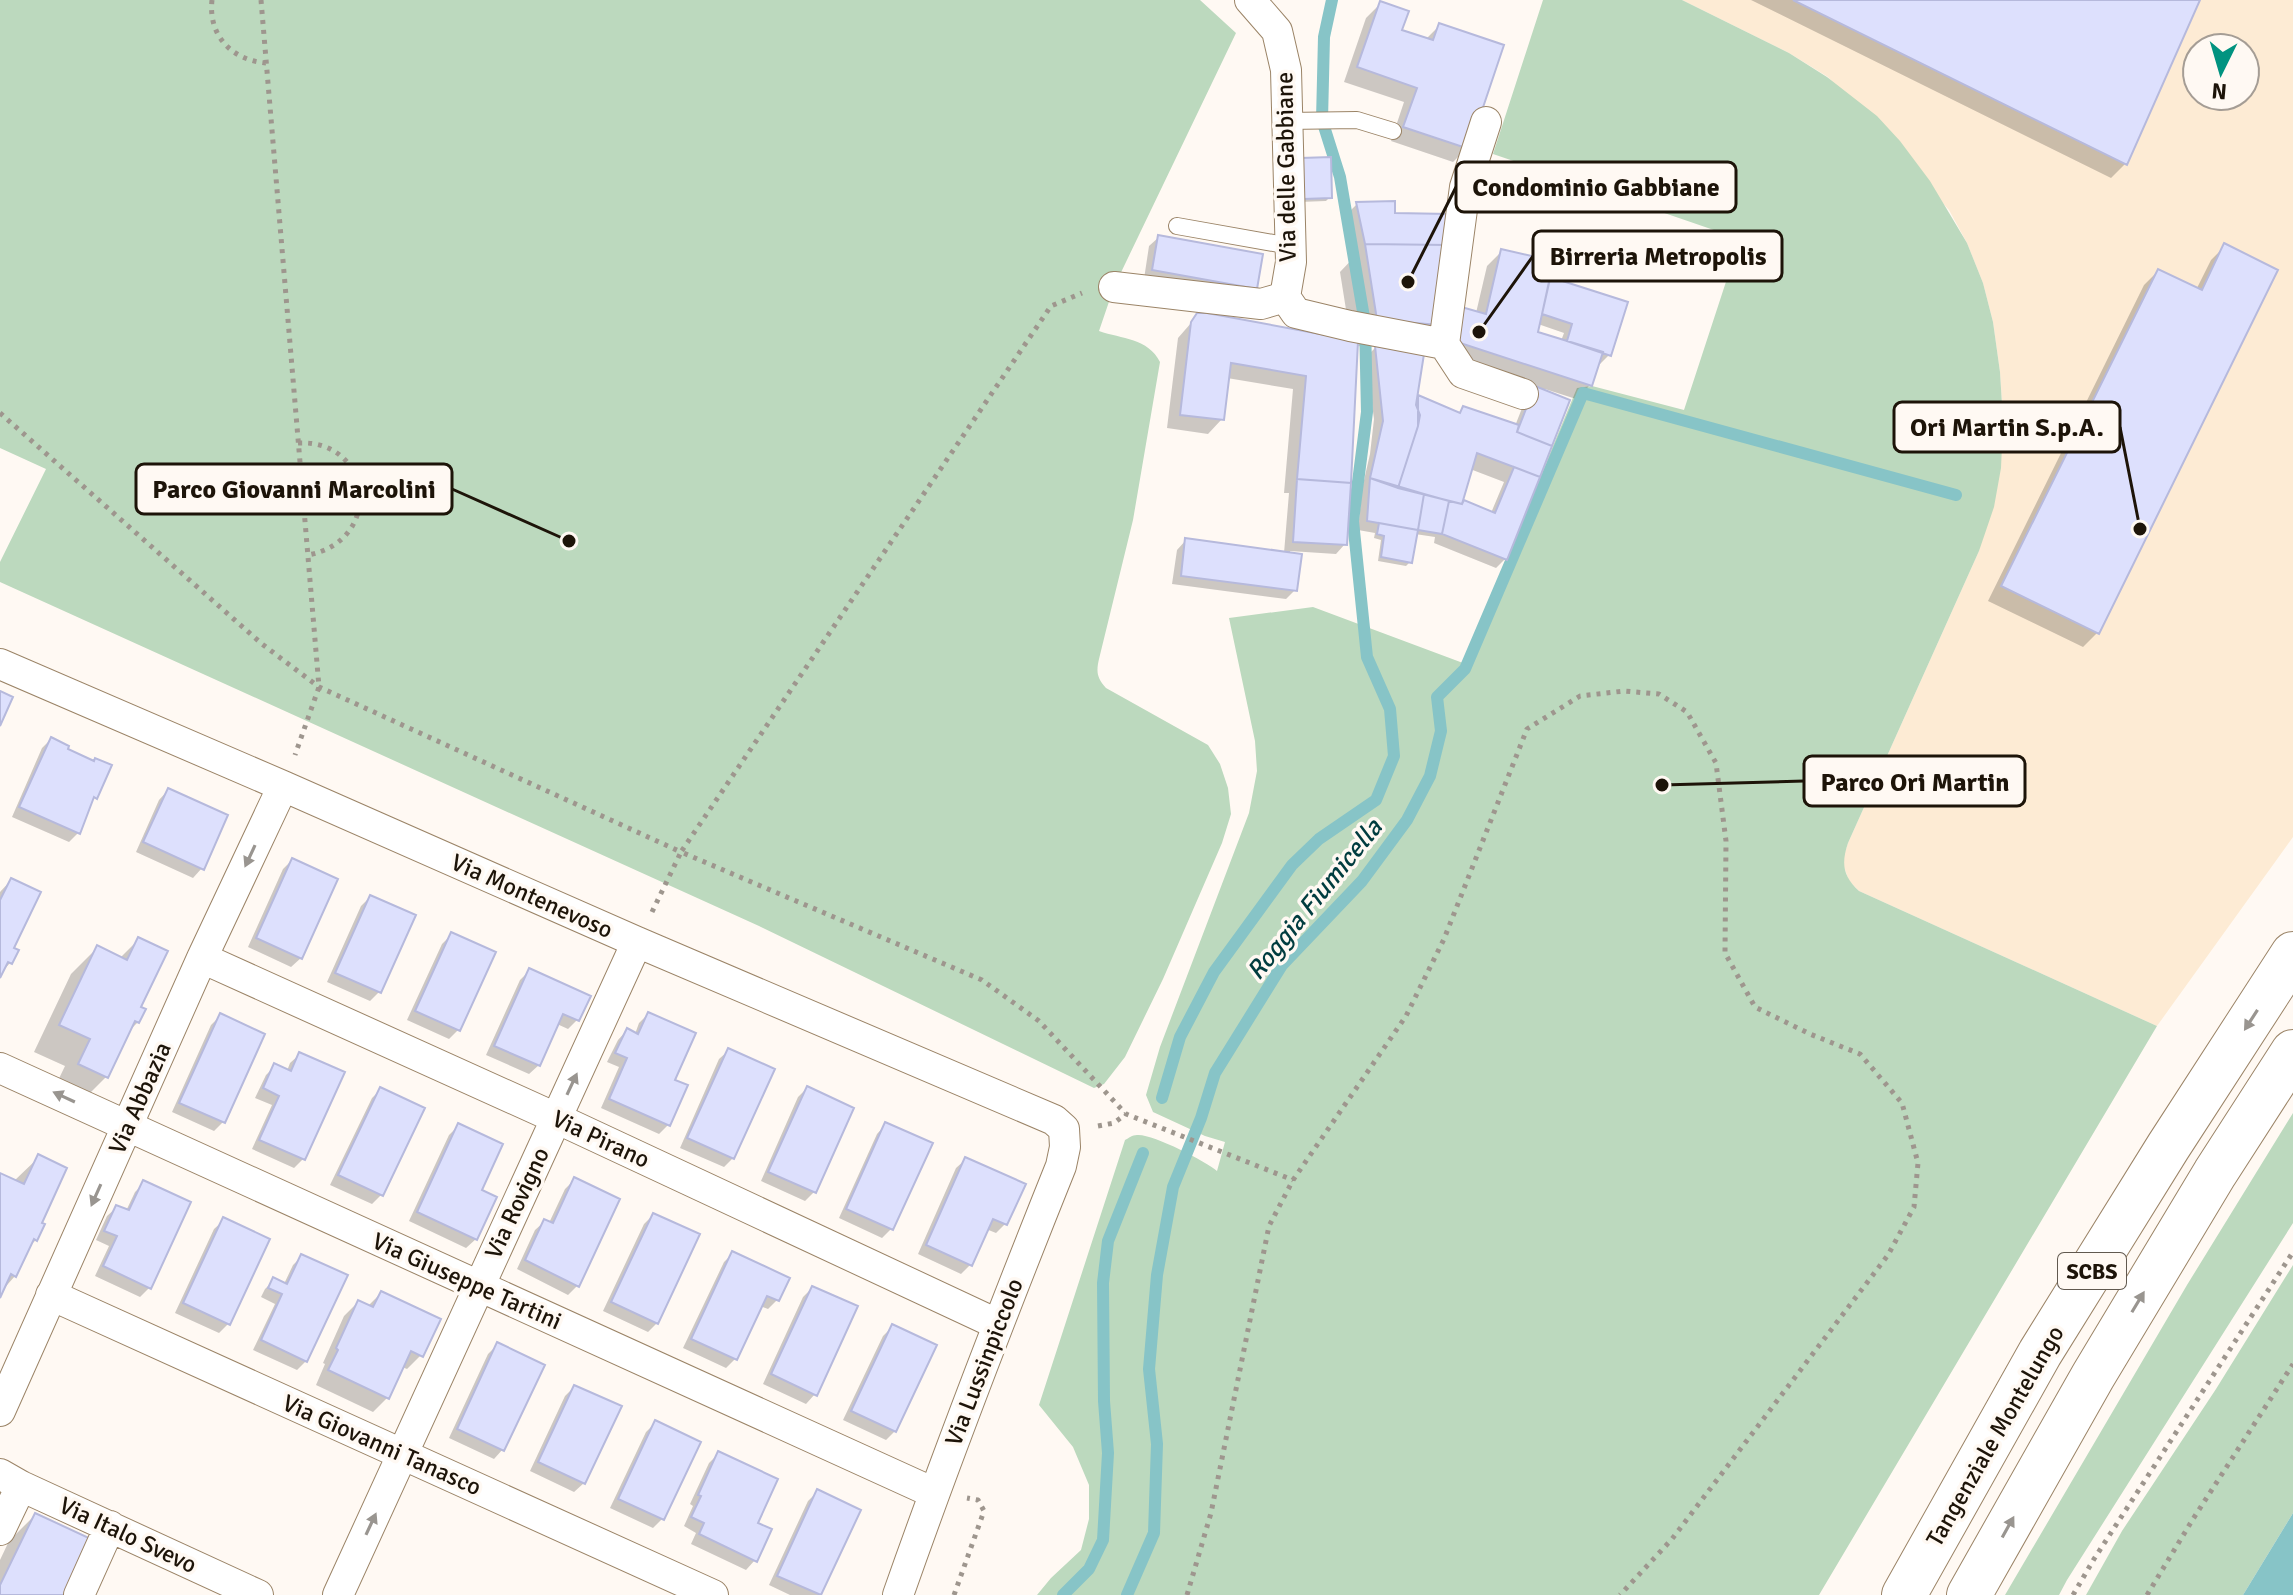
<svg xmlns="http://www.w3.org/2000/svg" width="2293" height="1595" font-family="Signika,sans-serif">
<rect width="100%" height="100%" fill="#fff9f3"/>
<!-- built -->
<path fill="#fdebd4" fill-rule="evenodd" d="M1682 0H2293V837L2157 1026 1859 891 1849 881 1844 867V855L1848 843 1979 551 2003 421 2000 372 1993 322 1983 283 1967 243 1949 210 1828 77 1789 53ZM2197 48H2245V96H2197Z"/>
<!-- green -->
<path fill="#bcd9be" d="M0 0H1200L1236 33 1114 287 1099 331C1122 339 1148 338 1160 362L1133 520 1099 659C1096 672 1097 678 1106 688L1208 745 1220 764 1228 788 1231 814 1222 843 1163 979 1125 1057 1104 1084 1094 1088 759 926 0 582V562L46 469 0 448Z
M1543 0H1682L1789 53 1827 77 1877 116 1900 141 1930 181 1967 243 1983 283 1993 322 2000 372 2003 421 2001 468 1994 507 1979 551 1848 843C1841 864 1843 876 1859 891L2157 1026 1819 1595H1037L1051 1578 1081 1550 1089 1519V1485L1073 1447 1039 1405 1125 1140C1129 1138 1132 1135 1137 1135 1151 1133 1206 1161 1217 1171L1225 1142 1205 1136 1153 1112 1146 1095 1160 1047 1249 813 1257 771 1255 741 1229 618 1313 607 1463 663 1577 388 1592 386 1684 410 1740 239 1493 154Z
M2293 1113V1223L2067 1580 2059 1595H2005L2187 1285Z
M2293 1265V1513L2243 1595H2086L2122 1531 2216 1389Z"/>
<!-- water -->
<path fill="#87c4c7" d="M2293 1513V1595H2243Z"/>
<!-- shadow -->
<path fill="#0003" fill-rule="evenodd" d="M1751 0H2198L2125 164 2111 178Z
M1380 4 1400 31 1425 40 1439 26 1467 148 1453 162 1391 141 1404 102 1344 82 1366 18Z
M1298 164 1330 197 1326 201 1299 202Z
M1357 204 1393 215 1438 324 1409 354 1416 397 1458 414 1464 408 1515 426 1526 398 1537 386 1438 354 1476 313 1487 266 1501 252 1548 278 1609 355 1600 364 1597 363 1590 385 1576 399 1545 389 1505 559 1496 568 1434 543 1435 537 1415 534 1410 562 1406 566 1378 561 1381 540 1374 538 1375 533 1358 530 1362 489 1370 454 1374 419 1366 357 1376 347 1356 346 1345 544 1336 554 1290 551 1295 590 1286 599 1172 584 1177 550 1186 540 1284 553 1289 493H1284L1293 389 1227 378 1222 419 1208 434 1167 428 1178 338 1198 315 1351 341 1340 272 1359 252H1356L1348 213ZM1538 324 1564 333 1561 341 1536 333ZM1470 469 1504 482 1491 513 1460 507Z
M1159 237 1255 288 1144 279 1149 246Z
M2225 246 2097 633 2083 647 1988 601 2144 285 2158 271 2196 290 2211 260Z
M51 739 95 798 89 803 78 833 69 842 12 817 42 748Z
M168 790 202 868 193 878 136 852 159 800Z
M292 860 301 958 291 967 248 947 283 869Z
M11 880 12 950 16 951 10 963 0 974V892Z
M370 897 413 916 379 992 370 1001 327 982 361 906Z
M451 935 458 1030 449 1039 407 1020 442 944Z
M139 939 138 1022 127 1033 106 1077 80 1103 53 1091 65 1066 34 1052 71 974 97 948 120 958Z
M529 971 577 1020 568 1029 557 1024 539 1065 529 1074 486 1055 520 980Z
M648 1014 673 1081 686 1086 668 1125 659 1134 601 1108 619 1067 607 1062 618 1040 627 1030 635 1034 639 1023Z
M220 1016 223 1122 214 1131 172 1112 211 1025Z
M729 1050 733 1158 724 1167 680 1148 719 1059Z
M300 1054 303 1159 294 1168 252 1149 272 1105 255 1098 266 1075 275 1066 287 1071 290 1063Z
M807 1088 814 1192 805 1201 761 1181 798 1097Z
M381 1089V1195L372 1204 330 1185 372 1098Z
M886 1124 891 1229 882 1238 839 1218 877 1134Z
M458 1126 479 1192 476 1239 466 1248 409 1221 449 1135Z
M39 1157V1224L36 1240 27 1248 15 1276 0 1293V1175L14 1181Z
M966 1159 1005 1224 996 1233 986 1229 970 1265 961 1274 918 1254 956 1168Z
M574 1180 577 1286 568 1295 517 1269 535 1230 545 1221 549 1223 565 1189Z
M144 1183 149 1288 140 1297 95 1276 109 1246 96 1240 107 1216 117 1207 126 1211 135 1192Z
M653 1215 657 1323 648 1332 603 1311 644 1224Z
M224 1220 268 1240 228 1324 219 1333 175 1313 214 1229Z
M733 1253 787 1279 777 1300 768 1309 760 1306 735 1359 726 1368 683 1348 724 1262Z
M302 1256 306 1361 297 1370 253 1350 275 1304 261 1297 265 1289 274 1280 284 1284 293 1265Z
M812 1288 815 1394 806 1404 763 1384 803 1297Z
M381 1293 421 1355 407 1369 402 1367 387 1398 373 1412 316 1385 325 1364 323 1363 344 1316 358 1302 368 1306Z
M892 1327 895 1431 886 1440 843 1420 883 1336Z
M497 1345 503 1449 494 1459 449 1438 488 1354Z
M574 1387 584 1483 574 1492 530 1471 565 1396Z
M655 1423 662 1519 653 1528 610 1508 646 1432Z
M718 1454 755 1524V1560L746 1570 691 1544 696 1533 684 1526 693 1506 690 1504 709 1463Z
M818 1491 858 1511 819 1595H790L769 1585 808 1501Z
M35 1515 62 1595H0V1560L9 1541Z"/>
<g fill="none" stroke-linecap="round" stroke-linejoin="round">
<!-- stream -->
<path stroke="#87c4c7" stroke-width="12" d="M1162 1098 1180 1037 1214 972 1292 865 1319 839 1376 800 1394 756 1390 709 1367 657 1353 521 1367 412 1365 323 1340 177 1322 120 1324 37 1332 0
M1063 1595 1089 1569 1103 1540 1108 1453 1104 1401 1103 1283 1108 1241 1143 1153
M1127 1595 1154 1533 1157 1444 1149 1369 1157 1275 1173 1187 1201 1118 1215 1073 1282 965 1362 881 1407 820 1430 776 1441 731 1437 697 1465 669 1583 393 1956 495"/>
</g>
<!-- building -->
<path fill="#dde0fd" stroke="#b6b9dc" stroke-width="2" d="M1793 0H2200L2127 165Z
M1380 1 1409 11 1402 30 1433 40 1439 23 1504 45 1469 149 1403 127 1417 88 1357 67Z
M1331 157 1332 198 1303 199 1301 158Z
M1395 201V213L1449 214 1447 245 1365 244 1356 202Z
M1158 235 1263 254 1257 289 1152 270Z
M2224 243 2278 270 2099 634 2001 586 2158 269 2202 290Z
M1365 244 1447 245 1440 325 1377 320Z
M1501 249 1554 261 1538 332 1603 352 1592 386 1451 340 1458 306 1486 314Z
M1550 277 1628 302 1611 356 1567 341 1572 324 1542 314Z
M1197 313H1207L1358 341 1351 483 1297 479 1306 376 1231 363 1224 420 1180 415 1191 322Z
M1375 346 1424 354 1416 405 1420 415 1418 426 1398 488 1370 478 1383 421Z
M1535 386 1570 400 1552 446 1517 432Z
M1418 395 1460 413 1463 406 1519 425 1517 432 1552 446 1540 477 1477 453 1462 504 1398 488 1418 426Z
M1514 467 1540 477 1507 560 1442 534 1449 501 1462 504 1464 500 1495 513Z
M1370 478 1424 494 1418 530 1367 521Z
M1297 479 1351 483 1347 545 1293 542Z
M1424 494 1449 501 1442 534 1418 530Z
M1379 523 1418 530 1412 563 1381 557 1384 536 1377 534Z
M1185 538 1302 554 1297 591 1181 576Z
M0 691 13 697 0 726Z
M51 737 69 746 68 749 94 761 95 758 112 765 97 799 94 797 80 834 19 807Z
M168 788 228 815 204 870 143 842Z
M292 858 338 879 302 959 256 938Z
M11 878 41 892 14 948 19 950 12 964 8 962 0 978V900Z
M370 895 416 915 381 993 335 973Z
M451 932 496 952 460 1031 415 1011Z
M138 937 168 951 141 1007 146 1009 139 1023 135 1021 108 1078 78 1064 90 1039 59 1025 97 945 127 960Z
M529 968 591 996 579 1021 563 1014 540 1066 494 1046Z
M648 1012 696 1033 675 1080 688 1085 670 1126 609 1099 627 1058 615 1053 627 1028 638 1034Z
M220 1013 265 1034 225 1123 179 1103Z
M728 1048 775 1069 734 1159 687 1138Z
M299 1052 345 1072 305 1160 259 1140 279 1096 263 1088 274 1063 291 1071Z
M807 1086 854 1108 816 1193 768 1172Z
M380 1087 425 1108 383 1196 338 1175Z
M885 1122 933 1143 893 1230 846 1209Z
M458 1123 503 1144 482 1190 497 1197 477 1240 417 1212Z
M38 1154 67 1168 42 1223 45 1224 37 1241 34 1239 16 1277 11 1274 0 1298V1173L24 1184Z
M965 1157 1026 1184 1007 1225 993 1219 972 1266 926 1245Z
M574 1177 620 1199 579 1287 525 1260 544 1219 553 1223Z
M143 1180 191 1202 151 1289 103 1266 117 1236 104 1231 116 1205 129 1210Z
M653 1213 700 1234 658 1324 611 1302Z
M223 1217 270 1239 230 1325 183 1303Z
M732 1251 790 1278 779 1301 767 1296 737 1360 691 1339Z
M301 1254 348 1275 307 1362 261 1340 282 1294 268 1288 273 1277 287 1284Z
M812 1286 858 1306 817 1396 771 1374Z
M381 1291 441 1319 423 1357 411 1351 389 1399 328 1370 338 1350 336 1348 358 1300 373 1307Z
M892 1324 937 1345 896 1432 851 1411Z
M497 1342 545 1365 504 1451 457 1429Z
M574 1385 622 1406 585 1484 538 1462Z
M655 1420 701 1442 664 1520 618 1499Z
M718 1451 778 1479 758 1523 772 1529 757 1562 699 1534 704 1523 691 1517 701 1496 698 1495Z
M817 1489 861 1510 821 1595 777 1576Z
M35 1513 91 1539 64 1595H0V1585Z"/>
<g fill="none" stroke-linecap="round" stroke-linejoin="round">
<!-- lane casing -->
<g stroke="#9b8467" stroke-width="18">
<path id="lane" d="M1287 121 1357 120 1393 131
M1177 226 1290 246"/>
</g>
<!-- street casing -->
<g stroke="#9b8467" stroke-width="32">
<path id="street" d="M1250 0 1277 31 1286 70 1291 262 1285 297 1296 313 1350 326 1444 344
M1486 122 1465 187 1444 344 1463 373 1523 394
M1114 287 1261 304 1285 297
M0 664 283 786 637 942 1054 1120 1064 1129 1065 1147 1061 1166C1004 1308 949 1450 898 1595
M202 958 556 1118 997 1324
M0 1068 934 1493
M51 1295 713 1595
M0 1411 202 958 283 786
M0 1474 21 1486 258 1595
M0 1530 21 1486
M79 1595 110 1526
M338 1595 637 942"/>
</g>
<!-- highway casing -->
<g stroke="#9b8467" stroke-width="46">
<path id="highway" d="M1904 1595 2040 1353 2168 1147 2293 954
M1969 1595 2093 1376 2215 1173 2293 1052"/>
</g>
<!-- path -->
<path stroke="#9e968e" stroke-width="5" stroke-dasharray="4 6" stroke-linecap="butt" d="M212 0C208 35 231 60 266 63
M261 0 319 687 295 755
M0 413 262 644 319 687 681 852 1051 306 1082 293
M298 443C373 439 384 541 308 555
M652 912 681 852 982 980 1039 1021 1126 1114 1293 1180
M1098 1126 1114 1123 1126 1114
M954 1595 984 1511 978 1500 967 1498
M1187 1595 1211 1513 1269 1226 1293 1180 1406 1016 1444 939 1527 729 1580 696 1624 691 1659 694 1687 712 1716 763 1726 841 1725 953 1755 1007 1810 1034 1860 1054 1902 1103 1918 1163 1914 1207 1888 1255 1672 1539 1620 1595
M2073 1595 2094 1559 2293 1252
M2147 1595 2193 1519 2293 1364"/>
<!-- lane -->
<use href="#lane" stroke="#fff" stroke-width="16"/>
<!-- street -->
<use href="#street" stroke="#fff" stroke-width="30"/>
<!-- highway -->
<use href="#highway" stroke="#fff" stroke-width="44"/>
</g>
<!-- one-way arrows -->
<defs><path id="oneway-solid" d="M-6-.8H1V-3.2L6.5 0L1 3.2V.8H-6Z" transform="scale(2)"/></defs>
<g fill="#999590">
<use href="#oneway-solid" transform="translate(250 856) rotate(115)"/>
<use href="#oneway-solid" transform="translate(2251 1020) rotate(123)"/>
<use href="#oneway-solid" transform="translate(572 1084) rotate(-65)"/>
<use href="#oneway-solid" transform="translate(64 1097) rotate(-155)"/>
<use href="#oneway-solid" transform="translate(96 1195) rotate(114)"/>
<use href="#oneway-solid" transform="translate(2138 1302) rotate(-59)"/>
<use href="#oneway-solid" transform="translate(371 1524) rotate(-65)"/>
<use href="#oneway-solid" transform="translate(2008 1527) rotate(-61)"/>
</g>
<g text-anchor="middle" stroke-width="7" stroke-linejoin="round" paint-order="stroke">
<!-- shield labels -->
<rect fill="#fff9f3" stroke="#61594f" stroke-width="2" x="2058" y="1253" width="68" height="36" rx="6"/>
<g font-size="22" font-weight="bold" fill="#1d1409">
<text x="2092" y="1279">SCBS</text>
</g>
<!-- street labels -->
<g font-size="24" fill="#1d1409" stroke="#fff9f3">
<text transform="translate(1286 167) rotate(-91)" y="8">Via delle Gabbiane</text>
<text transform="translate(532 896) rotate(24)" y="8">Via Montenevoso</text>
<text transform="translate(140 1098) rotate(-66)" y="8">Via Abbazia</text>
<text transform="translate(601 1139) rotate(25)" y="8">Via Pirano</text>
<text transform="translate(517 1203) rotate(-65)" y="8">Via Rovigno</text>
<text transform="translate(467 1281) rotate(24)" y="8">Via Giuseppe Tartini</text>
<text transform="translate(984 1362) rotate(-69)" y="8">Via Lussinpiccolo</text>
<text transform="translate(1995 1436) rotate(-60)" y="8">Tangenziale Montelungo</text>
<text transform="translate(382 1445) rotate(24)" y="8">Via Giovanni Tanasco</text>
<text transform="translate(128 1535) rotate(25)" y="8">Via Italo Svevo</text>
</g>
<!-- water labels -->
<g font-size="26" font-style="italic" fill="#003c3f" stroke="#fff9f3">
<text transform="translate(1314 899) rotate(-51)" y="9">Roggia Fiumicella</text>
</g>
</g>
<!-- callouts -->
<path fill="none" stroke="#1d1409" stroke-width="3" d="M1408 282L1456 187M1479 332L1533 256M2140 529L2120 427M569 541L452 489M1662 785L1804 781"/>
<g fill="#1d1409" stroke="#fff9f3" stroke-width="3">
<circle cx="1408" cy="282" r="8"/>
<circle cx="1479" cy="332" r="8"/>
<circle cx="2140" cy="529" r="8"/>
<circle cx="569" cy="541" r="8"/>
<circle cx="1662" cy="785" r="8"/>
</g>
<g fill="#fff9f3" stroke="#1d1409" stroke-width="3">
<rect x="1456" y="162" width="280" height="50" rx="8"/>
<rect x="1533" y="231" width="249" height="50" rx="8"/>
<rect x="1894" y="402" width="226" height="50" rx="8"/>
<rect x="136" y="464" width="316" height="50" rx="8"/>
<rect x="1804" y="756" width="221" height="50" rx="8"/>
</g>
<g font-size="26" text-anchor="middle" font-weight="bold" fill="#1d1409">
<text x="1596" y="196">Condominio Gabbiane</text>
<text x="1658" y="265">Birreria Metropolis</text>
<text x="2007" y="436">Ori Martin S.p.A.</text>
<text x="294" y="498">Parco Giovanni Marcolini</text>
<text x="1915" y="791">Parco Ori Martin</text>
</g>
<!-- north arrow -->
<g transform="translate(2221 72) rotate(185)"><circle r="38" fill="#fff9f3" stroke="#a59d95" stroke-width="2"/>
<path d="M0-6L14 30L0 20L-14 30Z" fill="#019380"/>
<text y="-12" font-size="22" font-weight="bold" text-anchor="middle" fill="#1d1409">N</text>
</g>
</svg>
